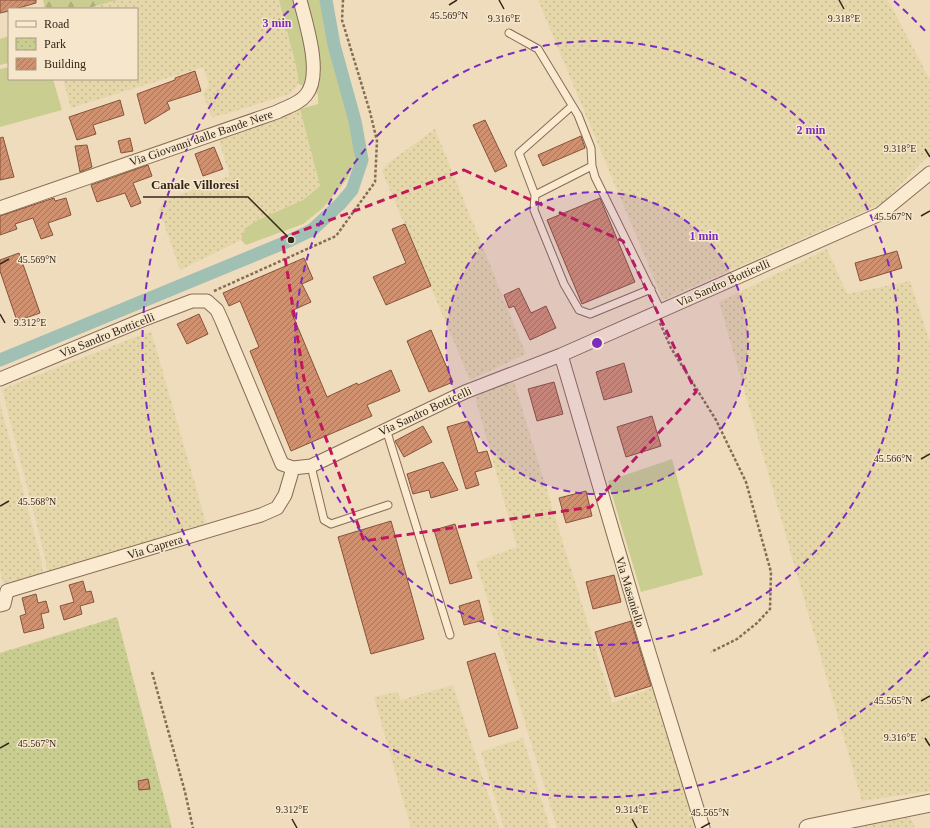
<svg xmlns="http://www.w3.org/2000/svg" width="930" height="828" font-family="Georgia,serif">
<defs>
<pattern id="farmland-dots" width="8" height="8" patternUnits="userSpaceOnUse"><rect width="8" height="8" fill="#e5d7a9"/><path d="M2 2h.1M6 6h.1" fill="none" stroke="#c5b891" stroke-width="1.8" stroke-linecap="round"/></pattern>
<pattern id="forest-firs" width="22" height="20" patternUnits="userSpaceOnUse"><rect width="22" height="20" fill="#cacd90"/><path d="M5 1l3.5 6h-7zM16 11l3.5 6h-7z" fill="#aeb07c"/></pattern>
<pattern id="park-dots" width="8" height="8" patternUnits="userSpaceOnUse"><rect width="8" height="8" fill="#cacd90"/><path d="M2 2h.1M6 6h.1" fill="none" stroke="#aeb07c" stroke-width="1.8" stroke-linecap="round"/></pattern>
<pattern id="building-hatch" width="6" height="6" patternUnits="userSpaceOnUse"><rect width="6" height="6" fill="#cf9170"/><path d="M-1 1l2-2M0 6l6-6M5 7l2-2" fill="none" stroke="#a9765b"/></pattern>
</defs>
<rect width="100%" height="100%" fill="#efdcbc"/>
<!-- farmland -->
<path fill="url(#farmland-dots)" d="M117 0H279L296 66 299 84 290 94 212 118 203 94 209 84 203 67 71 108 63 79H137V9H85Z
M538 0H888L930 80V154L881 204 663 300Z
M300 109 320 186 303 200 258 220 245 228 241 240 180 270 159 209 166 200 230 176 218 137Z
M435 129 526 354 470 380 382 171 387 164Z
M827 249 847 294 910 281 930 342V791L862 801 719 302Z
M151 331 207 526 47 571 45 557 2 389Z
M513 379 612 703 654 687 700 828H557L476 562 517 547 475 397Z
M0 403 41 559 43 574 3 583 0 570Z
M453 685 475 754 499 828H411L374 697 397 692 401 700Z
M523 738 550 828H504L481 752Z
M910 817 915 828H858Z"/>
<!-- grass -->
<path fill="#cacd90" d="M279 0H321L322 10 354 140 355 161 347 179 323 208 303 224 246 245 241 240 245 228 258 220 303 200 320 186 300 109 318 104V94L299 84 296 66Z
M9 36V63L0 65V39Z
M9 67V79H53L62 110 0 127V69Z
M672 459 703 575 641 592 608 481Z"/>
<!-- forest -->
<path fill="url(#forest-firs)" d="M43 0H117L85 9H45Z"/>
<!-- park -->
<path fill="url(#park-dots)" d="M117 617 172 828H0V653Z"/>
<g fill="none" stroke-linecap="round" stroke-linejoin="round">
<!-- canal -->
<path stroke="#a0c0b4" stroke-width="13" d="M0 360 291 240 312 230 340 204 352 190 362 160 355 121 334 45 326 0"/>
</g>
<!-- building -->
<path fill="url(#building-hatch)" stroke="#87533a" d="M0 0H36V3L15 9H9V11L0 13Z
M195 71 201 91 167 102 170 109 145 124 137 94 175 80V78Z
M120 100 124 115 93 125 96 134 77 140 69 117Z
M485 120 507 166 495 172 473 125Z
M581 136 585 148 543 166 538 155Z
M3 137 14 177 0 180V138Z
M130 138 133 151 121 153 118 141Z
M87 145 92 167 80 172 75 146Z
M214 147 223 169 203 176 195 154Z
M148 165 152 176 133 183 141 203 131 207 125 193 97 202 91 185Z
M54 198 55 201 66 198 71 215 48 223 53 235 41 239 33 218 15 224 17 229 0 235V216Z
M600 198 635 282 582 304 547 220Z
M405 224 431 286 386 305 373 277 406 263 392 229Z
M897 251 902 268 860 281 855 263Z
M19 253 40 313 17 321 0 271V260Z
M304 258 313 279 302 284 311 302 291 311 327 397 357 383 358 385 391 370 400 391 367 405 372 416 291 451 250 351 259 347 240 301 229 306 223 293Z
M519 288 531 313 546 306 556 328 530 340 514 306 509 308 504 295Z
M199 314 208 334 187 344 177 324Z
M431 330 453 382 429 392 407 341Z
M624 363 632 392 604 400 596 372Z
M554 382 563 414 537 421 528 389Z
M652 416 661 446 626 457 617 427Z
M468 421 478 453 487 451 492 467 475 472 479 485 466 489 447 427Z
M423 426 432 442 404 457 395 441Z
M443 462 458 490 431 498 429 490 413 494 407 474Z
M586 491 592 516 566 523 559 498Z
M391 521 424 639 371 654 338 537Z
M455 524 472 578 450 584 434 530Z
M614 575 621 602 593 609 586 582Z
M83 581 86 592 91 591 94 602 80 606 82 614 64 620 60 606 74 602 69 585Z
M36 594 38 603 46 601 49 612 41 614 44 628 24 633 20 616 26 614 22 598Z
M479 600 484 620 464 625 459 606Z
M631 621 651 686 615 697 595 632Z
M495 653 518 728 489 737 467 662Z
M148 779 150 789 139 790 138 781Z"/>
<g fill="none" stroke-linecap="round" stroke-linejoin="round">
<!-- service casing -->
<g stroke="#876c55" stroke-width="9">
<path id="service" d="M509 33 538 49 578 115 591 148 592 166 595 177 661 311
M592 166 535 195 534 210 564 284 579 310 590 314 651 289
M535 195 519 153 572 106
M386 429 450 635
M311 466 324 520 331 524 388 505"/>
</g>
<!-- minor casing -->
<g stroke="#876c55" stroke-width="15">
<path id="minor" d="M0 208 277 112C286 107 299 104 306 95 323 75 306 24 300 0
M561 355 635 607 703 828
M0 379 142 320 192 301H207L217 310 222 321 282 464 293 468 311 466 465 392 561 355 880 214 930 173
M0 605 4 604 7 591 261 515 277 508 285 495 293 468"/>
</g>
<!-- tertiary casing -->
<g stroke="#876c55" stroke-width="19">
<path id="tertiary" d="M808 828 930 803"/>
</g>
<!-- path -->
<path stroke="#876c55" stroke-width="2.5" stroke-dasharray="3 2" stroke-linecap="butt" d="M214 291 336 236 375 182 377 141 370 112 342 20 343 0
M660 323 671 348 716 420 746 482 771 572 770 609 757 623 737 639 711 652
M152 672 185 792 193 828"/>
<!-- service -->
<use href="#service" stroke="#faeacf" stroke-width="7"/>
<!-- minor -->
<use href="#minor" stroke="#faeacf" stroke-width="13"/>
<!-- tertiary -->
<use href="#tertiary" stroke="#faeacf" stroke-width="17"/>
</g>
<!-- marked area -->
<path fill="none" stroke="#c2185b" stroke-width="3" stroke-dasharray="8 5" stroke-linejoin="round" d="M464 170 623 241 696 392 591 507 364 541 304 379 282 238Z"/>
<!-- ticks -->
<path fill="none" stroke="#35261b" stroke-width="1.5" d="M499 0 504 9M839 0 844 9M449 5 457 0M925 149 930 157M921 216 930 211M0 264 9 259M0 314 5 323M921 459 930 454M0 506 9 501M921 701 930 696M925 738 930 746M0 748 9 743M292 819 297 828M632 819 637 828M701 828 710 823"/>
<!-- distance rings -->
<circle cx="597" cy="343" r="151" fill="#7b2cbf" fill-opacity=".12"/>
<g fill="none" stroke="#7b2cbf" stroke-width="2" stroke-dasharray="7 5">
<circle cx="597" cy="343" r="151"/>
<circle cx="597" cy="343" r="302"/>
<path d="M928 652A453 453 0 1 1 300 1M894 1A453 453 0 0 1 928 34"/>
</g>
<g text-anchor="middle" stroke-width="3" stroke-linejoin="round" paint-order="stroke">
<!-- street labels -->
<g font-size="12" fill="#35261b" stroke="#f6e7cc">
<text transform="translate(201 138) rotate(-19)" y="4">Via Giovanni dalle Bande Nere</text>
<text transform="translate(723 283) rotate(-24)" y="4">Via Sandro Botticelli</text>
<text transform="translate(107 335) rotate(-22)" y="4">Via Sandro Botticelli</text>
<text transform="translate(425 411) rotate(-25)" y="4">Via Sandro Botticelli</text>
<text transform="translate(155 547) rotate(-17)" y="4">Via Caprera</text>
<text transform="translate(630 592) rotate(73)" y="4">Via Masaniello</text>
</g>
</g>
<g font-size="10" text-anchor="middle" fill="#35261b" stroke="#f6e7cc" stroke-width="3" stroke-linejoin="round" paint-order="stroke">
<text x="449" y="19">45.569°N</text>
<text x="844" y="22">9.318°E</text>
<text x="504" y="22">9.316°E</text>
<text x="900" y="152">9.318°E</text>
<text x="893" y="220">45.567°N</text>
<text x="37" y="263">45.569°N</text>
<text x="30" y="326">9.312°E</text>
<text x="893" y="462">45.566°N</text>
<text x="37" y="505">45.568°N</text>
<text x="893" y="704">45.565°N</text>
<text x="900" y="741">9.316°E</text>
<text x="37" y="747">45.567°N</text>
<text x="292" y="813">9.312°E</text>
<text x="632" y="813">9.314°E</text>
<text x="710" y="816">45.565°N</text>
</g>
<circle cx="597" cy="343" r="6" fill="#7b2cbf" stroke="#f6e7cc" stroke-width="2"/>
<g font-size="12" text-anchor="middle" font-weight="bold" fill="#7b2cbf" stroke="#f6e7cc" stroke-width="3" stroke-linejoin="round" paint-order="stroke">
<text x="277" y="27">3 min</text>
<text x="811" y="134">2 min</text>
<text x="704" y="240">1 min</text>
</g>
<!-- callouts -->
<path fill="none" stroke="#35261b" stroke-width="1.5" d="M291 240L248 197H143"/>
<circle fill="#35261b" stroke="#f6e7cc" stroke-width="1.5" cx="291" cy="240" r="4"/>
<g font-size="13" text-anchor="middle" font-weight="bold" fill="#35261b" stroke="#f6e7cc" stroke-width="3" stroke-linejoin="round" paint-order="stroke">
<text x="195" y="189">Canale Villoresi</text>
</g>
<!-- legend -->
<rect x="8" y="8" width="130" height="72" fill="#f6e7cc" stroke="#a99a85"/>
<rect x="16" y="21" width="20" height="6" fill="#faeacf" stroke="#a99a85"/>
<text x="44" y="28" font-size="12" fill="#35261b">Road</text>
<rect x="16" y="38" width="20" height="12" fill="url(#park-dots)" stroke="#a99a85"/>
<text x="44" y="48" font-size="12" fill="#35261b">Park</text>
<rect x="16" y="58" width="20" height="12" fill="url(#building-hatch)" stroke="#a99a85"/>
<text x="44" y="68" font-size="12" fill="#35261b">Building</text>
</svg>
